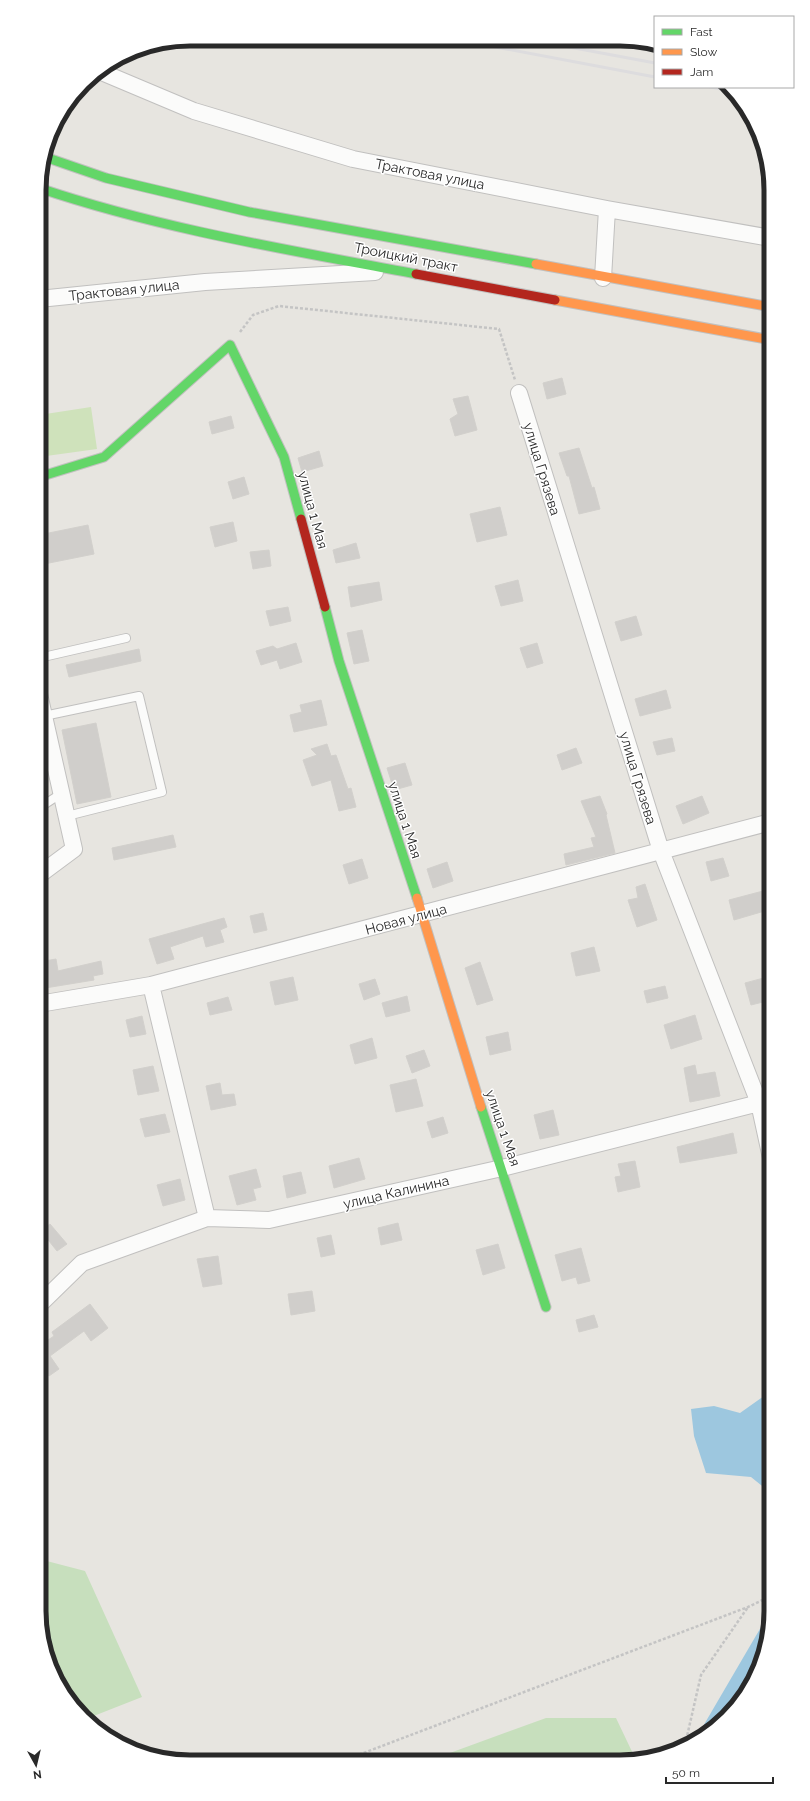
<svg xmlns="http://www.w3.org/2000/svg" width="810" height="1801" font-family="Raleway,sans-serif">
<rect width="100%" height="100%" fill="#e7e5e0"/>
<!-- green -->
<path fill="#c7dfbd" d="M39 1559 85 1571 142 1697 86 1719 64 1695 44 1651 39 1611Z
M546 1718H616L636 1760 620 1762 428 1761Z"/>
<!-- pitch -->
<path fill="#cfe2bb" d="M91 407 97 449 39 457V415Z"/>
<!-- water -->
<path fill="#9dc7df" d="M771 1391V1493L751 1477 706 1473 694 1436 691 1409 714 1406 740 1413Z
M771 1610V1621L760 1669 740 1703 700 1738 702 1728Z"/>
<!-- building -->
<path fill="#d0cecb" stroke="#d2d0cc" d="M562 378 566 394 547 399 543 383Z
M468 396 477 430 455 436 450 419 458 414 453 399Z
M231 416 234 428 212 434 209 422Z
M579 448 592 488 594 487 600 509 579 514 569 476H567L559 453Z
M319 451 323 466 302 472 298 458Z
M244 477 249 494 233 499 228 482Z
M500 507 507 535 477 542 470 514Z
M233 522 237 541 215 547 210 527Z
M88 525 94 554 39 565V535Z
M356 543 360 558 336 563 333 550Z
M269 550 271 566 253 569 250 552Z
M518 580 523 601 501 606 495 586Z
M379 582 382 600 351 607 348 587Z
M288 607 291 621 270 626 266 611Z
M636 616 642 635 621 641 615 622Z
M362 630 369 661 354 664 347 633Z
M296 643 302 662 280 669 277 660 261 665 256 651 273 646 277 649Z
M537 643 543 663 527 668 520 648Z
M139 649 141 661 69 677 66 665Z
M666 690 671 708 640 716 635 699Z
M321 700 327 725 294 732 290 715 302 712 300 705Z
M96 723 111 797 77 804 62 730Z
M672 738 675 751 657 755 653 742Z
M327 744 331 756 336 755 348 789 351 788 356 807 339 811 331 780 312 786 303 760 317 755 311 749Z
M576 748 582 763 562 770 557 755Z
M405 763 412 785 394 790 387 768Z
M600 796 607 814 606 815 615 853 566 865 564 854 594 847 591 838 596 837 581 801Z
M702 796 709 813 683 824 676 806Z
M173 835 176 847 114 860 112 848Z
M723 858 729 876 711 881 706 862Z
M362 859 368 878 349 884 343 865Z
M447 862 453 881 433 888 427 869Z
M645 884 657 920 637 927 628 900 638 898 636 887Z
M763 891 768 910 734 920 729 900Z
M263 913 267 930 254 933 250 916Z
M224 918 227 927 220 930 224 942 206 947 203 936 170 947 174 959 157 964 149 939Z
M594 947 600 971 576 976 571 953Z
M56 959 58 971 101 961 103 974 93 976 94 980 39 989V962Z
M480 962 493 1000 477 1005 465 968Z
M771 976V1000L751 1005 745 983Z
M293 977 298 1000 275 1005 270 982Z
M375 979 380 994 364 1000 359 984Z
M665 986 668 998 647 1003 644 991Z
M407 996 410 1011 386 1017 382 1003Z
M228 997 232 1010 210 1015 207 1003Z
M695 1015 702 1039 671 1049 664 1025Z
M142 1016 146 1034 130 1037 126 1020Z
M508 1032 511 1050 490 1055 486 1037Z
M372 1038 377 1058 355 1064 350 1045Z
M424 1050 430 1066 412 1073 406 1056Z
M695 1065 697 1075 715 1072 720 1096 690 1102 684 1068Z
M153 1066 159 1091 138 1095 133 1070Z
M416 1079 423 1106 396 1112 390 1085Z
M220 1083 222 1095 234 1094 236 1105 211 1110 206 1086Z
M553 1110 559 1135 540 1139 534 1115Z
M165 1114 170 1132 145 1137 140 1119Z
M443 1117 448 1133 432 1138 427 1122Z
M733 1133 737 1153 680 1163 677 1147Z
M359 1158 365 1179 334 1188 329 1166Z
M635 1161 640 1187 618 1192 615 1177 621 1176 618 1164Z
M256 1169 261 1187 253 1189 256 1200 237 1205 229 1176Z
M301 1172 306 1193 287 1198 283 1176Z
M180 1179 185 1200 163 1206 157 1185Z
M398 1223 402 1240 381 1245 378 1228Z
M50 1224 67 1244 57 1251 41 1231Z
M331 1235 335 1254 321 1257 317 1238Z
M498 1244 505 1268 483 1275 476 1250Z
M581 1248 590 1281 578 1284 576 1277 562 1281 555 1255Z
M218 1256 222 1284 203 1287 197 1259Z
M312 1291 315 1311 291 1315 288 1294Z
M90 1304 108 1328 91 1341 84 1331 50 1356 59 1369 49 1376 41 1363 39 1364V1340L42 1344 54 1336 52 1332Z
M594 1315 598 1327 579 1332 576 1320Z"/>
<g fill="none" stroke-linecap="round" stroke-linejoin="round">
<!-- lane casing -->
<g stroke="#c1c0bf" stroke-width="10">
<path id="lane" d="M39 658 126 638
M44 716 139 696 162 792 67 816
M39 808 62 793"/>
</g>
<!-- street casing -->
<g stroke="#c1c0bf" stroke-width="18">
<path id="street" d="M99 71 194 111 353 159 607 209 771 238
M603 278 607 209
M39 299 205 282 375 272
M519 393 661 851 759 1103 771 1158
M39 875 74 849 39 694
M151 985 207 1218
M39 1004 151 985 771 822
M39 1305 82 1263 207 1218 269 1220 502 1168 771 1100"/>
</g>
<!-- fast casing -->
<g stroke="#c1c0bf" stroke-width="11">
<path id="fast" d="M45 157 106 178 249 212 536 264
M39 188C161 229 289 250 416 274
M39 477 104 457 230 345 284 457 301 519
M325 607 339 661 417 898
M481 1107 546 1307"/>
</g>
<!-- slow casing -->
<g stroke="#c1c0bf" stroke-width="11">
<path id="slow" d="M536 264 771 307
M555 300 771 340
M417 898 481 1107"/>
</g>
<!-- jam casing -->
<g stroke="#c1c0bf" stroke-width="11">
<path id="jam" d="M416 274 555 300
M301 519 325 607"/>
</g>
<!-- path -->
<path stroke="#c4c4c4" stroke-width="2.5" stroke-dasharray="3 2" stroke-linecap="butt" d="M240 332 253 315 279 306 499 329 515 380
M685 1745 701 1675 748 1607
M345 1760 748 1607 771 1596"/>
<!-- lane -->
<use href="#lane" stroke="#fbfbfa" stroke-width="8"/>
<!-- street -->
<use href="#street" stroke="#fbfbfa" stroke-width="16"/>
<!-- fast -->
<use href="#fast" stroke="#63d668" stroke-width="9"/>
<!-- slow -->
<use href="#slow" stroke="#ff974d" stroke-width="9"/>
<!-- jam -->
<use href="#jam" stroke="#b3261e" stroke-width="9"/>
<!-- rail -->
<path stroke="#dddcde" stroke-width="3" d="M464 41 655 77
M537 41 655 63
M710 87 732 91"/>
</g>
<g text-anchor="middle" stroke-width="3" stroke-linejoin="round" paint-order="stroke">
<!-- street labels -->
<g font-size="14" fill="#292929" stroke="#fff">
<text transform="translate(430 174) rotate(11)" y="5">Трактовая улица</text>
<text transform="translate(406 257) rotate(11)" y="5">Троицкий тракт</text>
<text transform="translate(124 290) rotate(-6)" y="5">Трактовая улица</text>
<text transform="translate(542 469) rotate(73)" y="5">улица Грязева</text>
<text transform="translate(313 510) rotate(75)" y="5">улица 1 Мая</text>
<text transform="translate(638 778) rotate(73)" y="5">улица Грязева</text>
<text transform="translate(405 820) rotate(72)" y="5">улица 1 Мая</text>
<text transform="translate(406 919) rotate(-15)" y="5">Новая улица</text>
<text transform="translate(503 1128) rotate(71)" y="5">улица 1 Мая</text>
<text transform="translate(396 1192) rotate(-13)" y="5">улица Калинина</text>
</g>
</g>
<!-- crop -->
<path d="M0 0H810V1801H0ZM190 46H620A144 144 0 0 1 764 190V1611A144 144 0 0 1 620 1755H190A144 144 0 0 1 46 1611V190A144 144 0 0 1 190 46Z" fill="#fff" fill-rule="evenodd"/>
<path fill="none" stroke="#292929" stroke-width="5" d="M190 46H620A144 144 0 0 1 764 190V1611A144 144 0 0 1 620 1755H190A144 144 0 0 1 46 1611V190A144 144 0 0 1 190 46Z"/>
<!-- legend -->
<rect x="654" y="16" width="140" height="72" fill="#ffffff" stroke="#a9a9a9"/>
<rect x="662" y="29" width="20" height="6" fill="#63d668" stroke="#a9a9a9"/>
<text x="690" y="36" font-size="12" fill="#292929">Fast</text>
<rect x="662" y="49" width="20" height="6" fill="#ff974d" stroke="#a9a9a9"/>
<text x="690" y="56" font-size="12" fill="#292929">Slow</text>
<rect x="662" y="69" width="20" height="6" fill="#b3261e" stroke="#a9a9a9"/>
<text x="690" y="76" font-size="12" fill="#292929">Jam</text>
<!-- north arrow -->
<g transform="translate(36 1765) rotate(172)" stroke="#ffffff" stroke-width="3" paint-order="stroke">
<path d="M0-3L7 15L0 10L-7 15Z" fill="#292929"/>
<text y="-6" font-size="11" font-weight="bold" text-anchor="middle" fill="#292929">N</text>
</g>
<!-- scale -->
<path d="M666 1777v6h107v-6" fill="none" stroke="#292929" stroke-width="2"/>
<text x="672" y="1777" font-size="12" fill="#292929" stroke="#ffffff" stroke-width="3" paint-order="stroke">50 m</text>
</svg>
